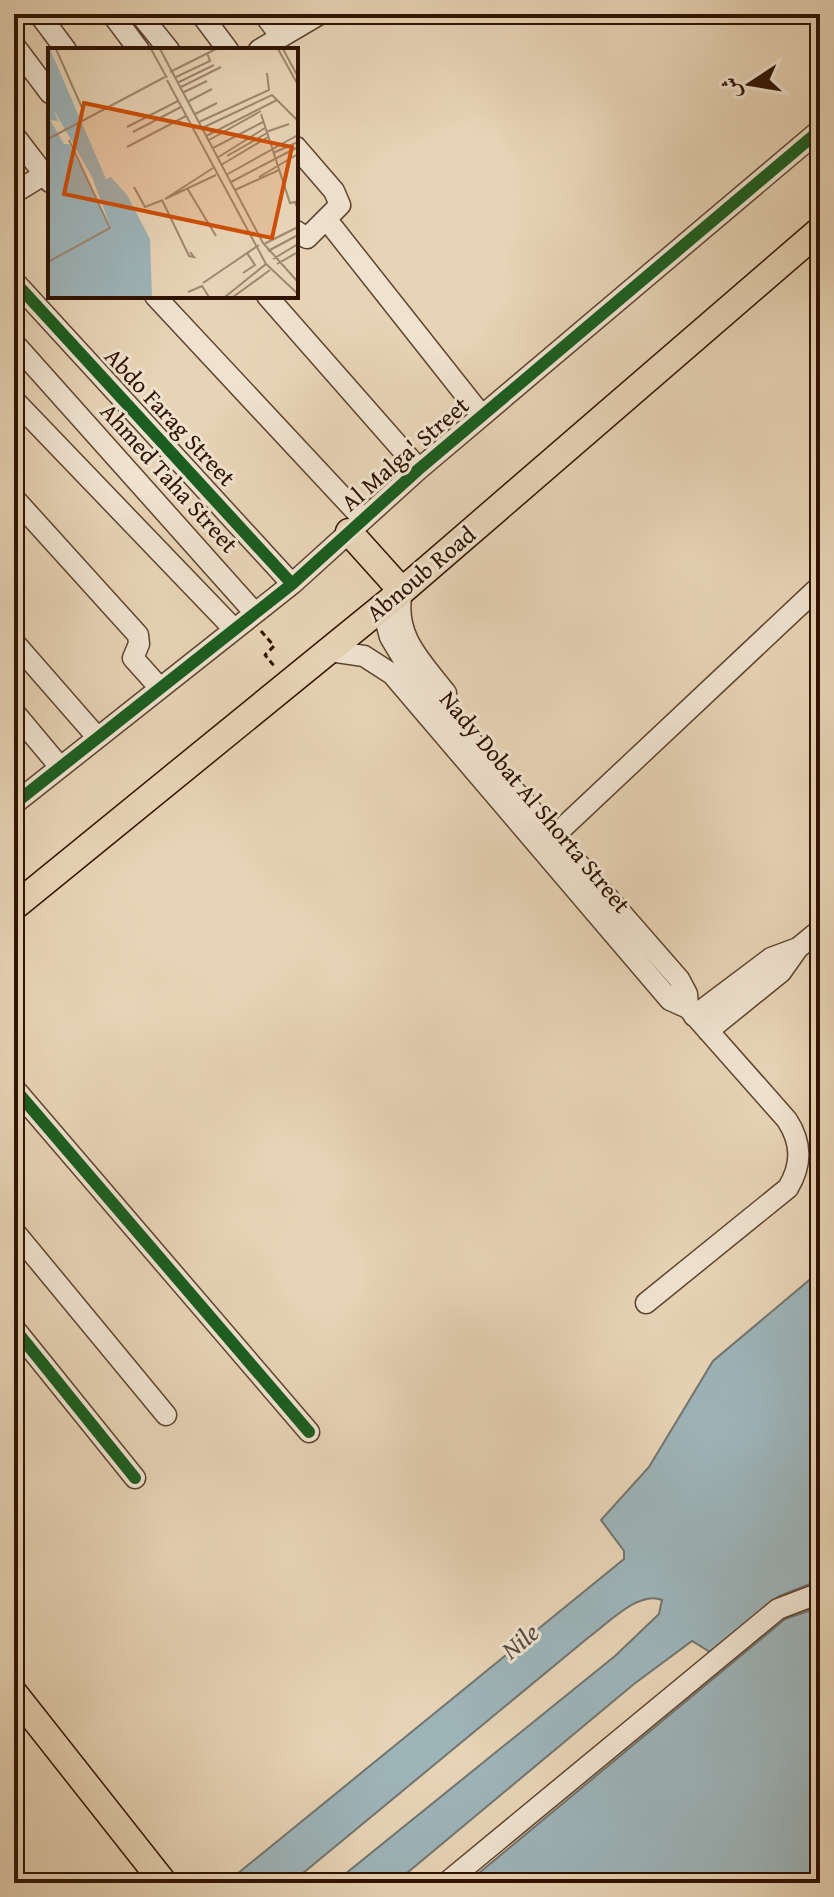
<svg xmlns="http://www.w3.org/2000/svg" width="834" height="1897" font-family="'Gentium Book Plus',Amiri,serif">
<rect width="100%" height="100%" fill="#e7d3b5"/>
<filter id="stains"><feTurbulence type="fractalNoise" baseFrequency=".0025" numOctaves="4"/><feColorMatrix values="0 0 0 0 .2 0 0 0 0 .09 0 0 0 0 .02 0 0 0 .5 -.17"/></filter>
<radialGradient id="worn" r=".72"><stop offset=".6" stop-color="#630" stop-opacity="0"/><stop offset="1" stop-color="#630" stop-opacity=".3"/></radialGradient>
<!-- water -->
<path fill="#9db4b9" stroke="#71746f" stroke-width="2" d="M820 1271V1580L779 1596 710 1652 692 1641 634 1684 395 1883H334L615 1656 659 1614 662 1600C639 1590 607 1624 589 1637L291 1883H226L624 1559V1551L601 1520 649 1467 713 1361Z
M820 1607V1883H467L785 1619Z"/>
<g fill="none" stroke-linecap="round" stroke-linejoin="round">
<!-- minor casing -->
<g stroke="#5e442e" stroke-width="23">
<path id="minor" d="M39 14 66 50
M112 14 139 50
M140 14 169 50
M201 14 228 50
M264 14 281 37
M14 45 50 93
M259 50 320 14
M14 135 50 182
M296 147 334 191 340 205 307 238 296 231
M14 193 50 171
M327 220 482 416
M14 281 292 584
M155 296 363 519
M267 296 419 469
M14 343 254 612
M14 400 233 628
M14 498 138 635 139 644 133 658 159 687
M402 591C393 635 420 660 446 693
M14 642 97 737
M330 651 364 656 392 674 670 1000 688 1008 687 994 679 979 411 672 390 637 382 608
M14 712 60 767
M14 804 292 584 419 469 820 130
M554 836 820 586
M694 1016 771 958 798 948
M708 1031 781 972 798 948 820 930
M14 1088 309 1432
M14 1231 166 1415
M646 1303 788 1188C802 1165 802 1143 787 1120L688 1008
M14 1328 135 1478
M446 1883 778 1609 820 1593"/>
</g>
<!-- major casing -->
<g stroke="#301401" stroke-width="29">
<path id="major" d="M349 532 402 591
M14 907 402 591 820 230
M14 1693 164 1883"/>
</g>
<!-- path -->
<path stroke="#301401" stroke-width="3" stroke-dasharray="6 4" stroke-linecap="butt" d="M261 631 274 646 265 655 275 667"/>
<!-- minor -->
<use href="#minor" stroke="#efe2cf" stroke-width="20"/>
<!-- major -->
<use href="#major" stroke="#e7d3b5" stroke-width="26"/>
<!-- cycleway casing -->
<g stroke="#efe2cf" stroke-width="17">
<path id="cycleway" d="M14 281 292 584
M14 804 292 584 419 469 820 130
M14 1088 309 1432
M14 1328 135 1478"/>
</g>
<!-- cycleway -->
<use href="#cycleway" stroke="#1b5e20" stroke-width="12"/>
</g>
<g text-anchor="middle" stroke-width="6" stroke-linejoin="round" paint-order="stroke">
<!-- street labels -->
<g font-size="24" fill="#301401" stroke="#efe2cf">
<text transform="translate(170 417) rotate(47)" y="8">Abdo Farag Street</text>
<text transform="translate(405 454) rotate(-41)" y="8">Al Malga' Street</text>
<text transform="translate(169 478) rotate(48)" y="8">Ahmed Taha Street</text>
<text transform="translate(421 574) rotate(-40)" y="8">Abnoub Road</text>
<text transform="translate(535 802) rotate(50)" y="8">Nady Dobat Al Shorta Street</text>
</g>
<!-- water labels -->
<g font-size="26" font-style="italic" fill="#564c41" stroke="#efe2cf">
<text transform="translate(520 1641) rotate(-40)" y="9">Nile</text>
</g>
</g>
<!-- overview -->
<g transform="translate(48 48)">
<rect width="250" height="250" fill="#e7d3b5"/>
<path d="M2 1 58 131 63 129 79 147 102 191 104 249H0ZM6 62 44 129 64 183 21 96H16L2 72 10 73Z" fill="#9db4b9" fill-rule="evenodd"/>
<path fill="none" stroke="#9e876d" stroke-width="2" d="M8 1 35 62M103 1 119 30M112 1 215 195 250 234M230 1 250 37M235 1 250 29M122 24 168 1M128 29 162 13 159 5M119 32 218 216 250 246M131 34 166 17M133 39 173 19M136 44 159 33M141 53 164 41M147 66 169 55M213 66 242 155 247 154 250 162M151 74 221 42 219 25M79 79 130 53M154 80 224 47 250 73M85 84 133 59M218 84 241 76M158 88 229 52M0 91 117 29M161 92 213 63M79 99 138 68M165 100 215 74M225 105 250 94M179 108 219 85M169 110 217 80M173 117 220 89M165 120 117 151 168 127M178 127 250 87M211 129 250 106M183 134 250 99M86 139 97 159 115 152M139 140 168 188M187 142 231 122M114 152 141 208 146 209 142 204M216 196 250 179M220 203 250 187M225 211 250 196M0 214 62 180 21 92M229 216 250 204M195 225 207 217 199 205M155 235 211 197M140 244 154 238 161 249M177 249 218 216M185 249 222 222"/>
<path fill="#cc4f0a" fill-opacity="0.15" stroke="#cc4f0a" stroke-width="4" d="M36 55 244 99 224 190 16 146Z"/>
<rect width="250" height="250" fill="none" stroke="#301401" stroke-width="4"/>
</g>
<!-- margin -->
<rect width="834" height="1897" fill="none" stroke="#e7d3b5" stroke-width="48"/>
<rect x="16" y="16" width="802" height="1865" fill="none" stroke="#301401" stroke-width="4"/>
<rect x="24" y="24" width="786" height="1849" fill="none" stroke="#301401" stroke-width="2"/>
<!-- north arrow -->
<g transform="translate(750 84) rotate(258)" stroke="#efe2cf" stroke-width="6" paint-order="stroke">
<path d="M0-6L14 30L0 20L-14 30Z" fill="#301401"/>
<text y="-12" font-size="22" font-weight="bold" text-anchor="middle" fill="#301401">ش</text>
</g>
<rect width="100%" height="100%" filter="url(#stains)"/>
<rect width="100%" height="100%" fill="url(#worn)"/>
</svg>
